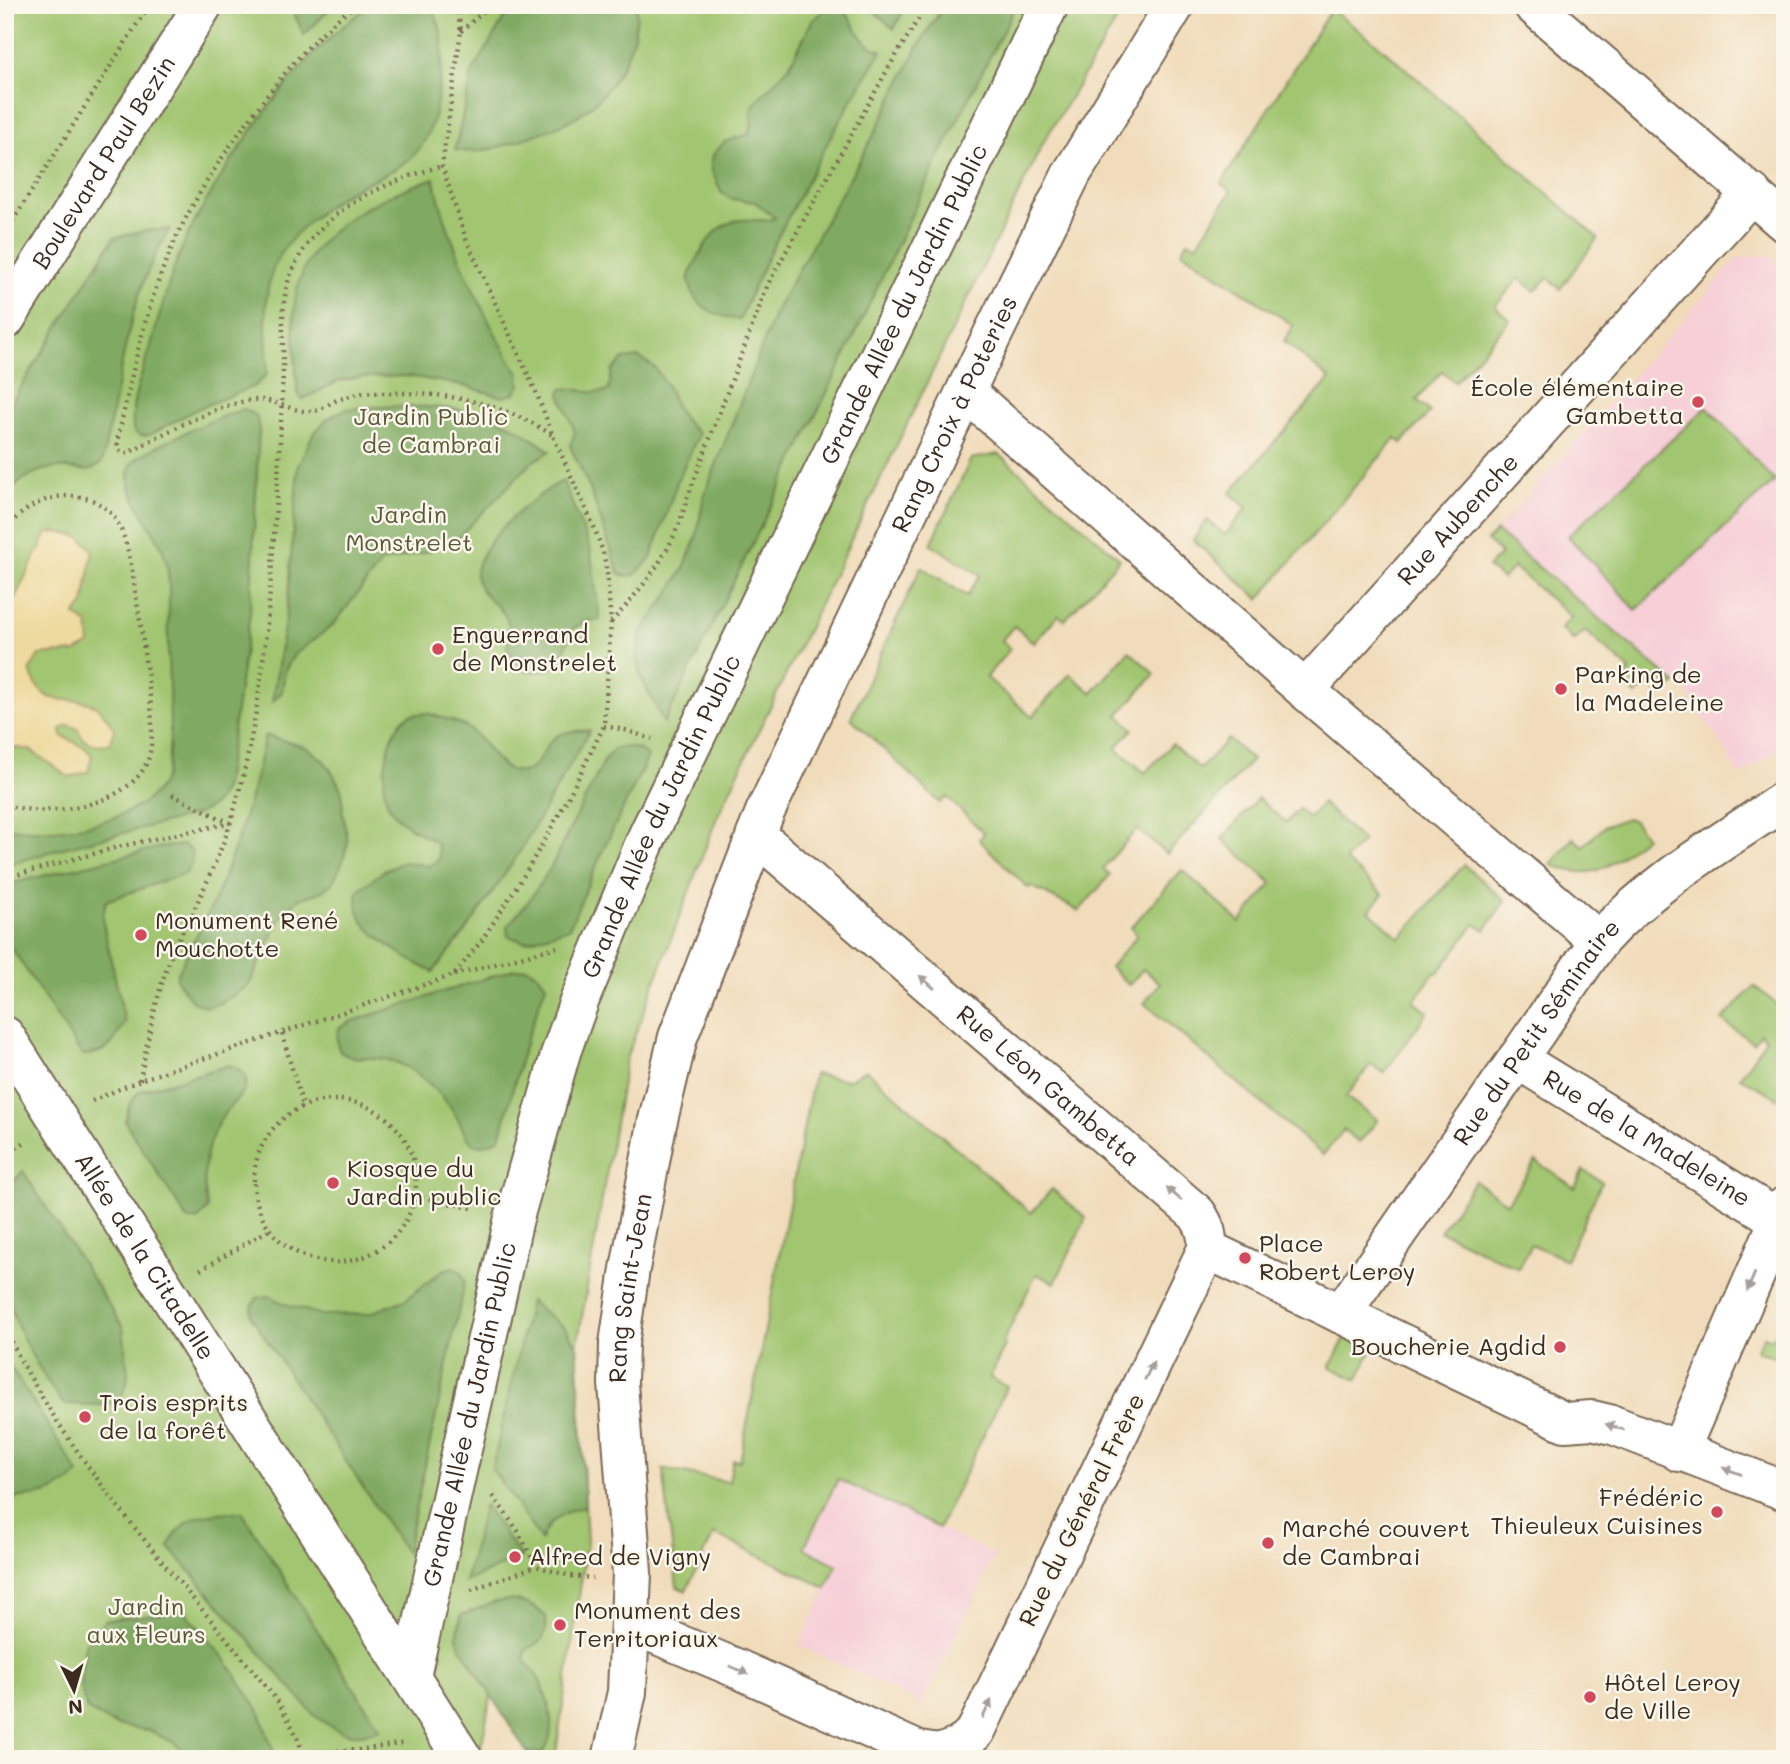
<svg xmlns="http://www.w3.org/2000/svg" width="1790" height="1764" font-family="Mali,sans-serif">
<rect width="100%" height="100%" fill="#fbf7ec"/>
<filter id="ink" filterUnits="userSpaceOnUse"><feTurbulence type="fractalNoise" baseFrequency=".0143" numOctaves="2"/><feDisplacementMap in="SourceGraphic" scale="14" xChannelSelector="R" yChannelSelector="G"/><feConvolveMatrix kernelMatrix="1 2 1 2 8 2 1 2 1" color-interpolation-filters="sRGB"/></filter>
<filter id="wash" filterUnits="userSpaceOnUse"><feTurbulence type="fractalNoise" baseFrequency=".00686" numOctaves="4" result="noise"/><feDisplacementMap in="SourceGraphic" scale="28" xChannelSelector="R" yChannelSelector="G"/><feGaussianBlur stdDeviation="1.57" result="paint"/><feColorMatrix in="noise" values="0 0 0 0 0 0 0 0 0 0 0 0 0 0 0 0 0 1.4 0 .05"/><feComposite in="paint" operator="in"/></filter>
<g filter="url(#wash)">
<rect width="100%" height="100%" fill="#f0dcba"/>
<!-- built -->
<path fill="#f6cfd7" d="M1769 255 1785 272V746L1738 777 1726 751 1686 692 1496 531 1738 258Z
M838 1479 995 1555 922 1704 799 1645 837 1565 804 1549Z"/>
<!-- green -->
<path fill="#a1c56f" stroke="#6e7846" stroke-width="2" d="M5 5H1126L1043 143 717 817 626 1059 577 1346 587 1542 555 1759H532L491 1695 479 1759H5Z
M1331 9 1381 47 1598 238 1560 289 1548 277 1535 291 1519 278 1495 306 1510 320 1455 382 1442 371 1417 400 1430 412 1402 443 1396 438 1259 599 1193 540 1207 520 1225 535 1247 508 1230 493 1330 379 1284 341 1293 325 1181 251 1188 241 1197 245 1231 191 1221 184Z
M1707 407 1775 481 1636 610 1568 536Z
M999 454 1120 559 1065 620 1058 615 1034 643 1014 626 1002 640 1010 649 986 677 1032 717 1070 674 1092 693 1129 651 1155 674 1118 715 1133 729 1116 748 1145 773 1172 744 1200 769 1228 739 1252 760 1167 854 1137 829 1103 868 1110 875 1079 911 1031 886 1028 888 979 840 984 833 947 797 940 803 851 718 921 567 967 596 980 575 931 544 971 459Z
M1496 531 1676 684 1660 695 1647 683 1636 695 1621 681 1630 670 1585 631 1574 641 1561 629 1571 617 1514 567 1502 579 1488 567 1501 554 1487 541Z
M1258 798 1286 823 1299 809 1309 818 1322 803 1363 841 1345 860 1383 894 1369 911 1400 938 1464 865 1505 901 1485 930 1475 924 1438 973 1435 972 1414 1001 1428 1012 1384 1073 1371 1064 1346 1097 1378 1120 1359 1143 1344 1130 1323 1155 1144 1003 1160 983 1143 969 1129 985 1110 967 1137 936 1131 927 1182 870 1240 922 1272 883 1222 839Z
M1627 818 1634 821 1646 837C1611 863 1597 885 1551 864L1573 838 1583 846 1605 826Z
M1754 986 1785 1011V1102L1740 1077 1766 1039 1760 1033 1753 1043 1722 1020Z
M866 1070 1031 1213 1052 1189 1086 1218 1055 1283 1036 1274 1003 1342 1005 1345 990 1378 1007 1386 939 1528 838 1479 804 1548 837 1565 826 1588 714 1534 686 1591 677 1587 663 1469 729 1482 733 1460 740 1461 814 1074 848 1080Z
M1536 1161 1575 1188 1583 1170 1602 1182 1566 1260 1531 1244 1519 1269 1440 1231 1475 1181 1507 1203Z
M1785 1311V1361L1756 1351 1764 1336 1773 1339Z
M1347 1334 1374 1346 1357 1380 1330 1367Z"/>
<!-- forest -->
<path fill="#80aa62" stroke="#5e6a40" stroke-width="2" d="M290 5H334L304 35Z
M371 5H428C444 22 444 49 441 71 438 94 436 124 423 143 407 169 383 174 358 187 331 200 289 235 276 262 260 295 268 339 267 374L255 386 197 409 150 435 140 436 134 432C128 406 142 374 150 349 162 307 173 261 194 223 234 150 301 51 371 5Z
M512 5H637C638 49 612 96 574 118 558 128 540 133 523 139 500 147 480 155 455 150L472 73Z
M867 5H906L894 29Z
M944 5H1016L936 163 841 364 664 723 640 675 637 659 641 632 665 599 683 570 696 538 704 496 776 310 872 138 918 47Z
M842 9C859 24 855 43 882 51 850 100 822 152 795 204 775 242 755 280 740 320 718 316 696 310 690 286 689 282 688 279 689 276 691 269 696 262 699 256 706 241 716 228 732 222 747 216 761 224 775 218L755 202 731 199 721 192 711 168 713 155 724 142 749 134 752 123 751 110 758 99 789 67 812 21 825 10Z
M434 178C447 241 485 320 519 374L520 385 514 394 503 397 465 386 409 376 362 377 339 381 303 399 299 396 297 389C296 358 289 312 299 282 317 224 381 197 434 178Z
M170 229C126 296 120 386 102 462 87 476 83 469 65 468 40 466 21 478 5 496V412L114 238 144 231Z
M639 357 655 368 668 387 677 409 687 423 699 434 679 477 651 558 635 575 625 576 619 573 590 489 570 446 575 432 560 394 562 389C580 386 588 397 609 390L612 370 624 359Z
M364 407C405 406 468 404 504 422 521 429 535 441 550 451L532 462 455 541 430 551 382 562 333 625 294 655 285 670 282 692 272 702 287 609 298 466 313 434 327 419 343 410Z
M245 409 257 417 259 432 250 614 225 786C217 805 213 807 195 815L59 849 5 866V826C47 839 147 823 165 777 170 764 169 748 170 734 170 702 168 670 168 638 168 610 173 575 162 548 153 525 120 490 131 465 138 451 227 413 245 409Z
M563 481 590 548 600 620 586 621 572 629C562 657 562 676 525 671L507 649C508 642 509 634 509 627 507 608 486 601 478 584 463 552 538 492 563 481Z
M427 713C441 718 460 721 472 731 488 743 500 778 526 771 541 766 542 748 554 738 564 730 578 731 590 730L519 853 466 931 433 972C412 962 372 938 361 918 356 909 357 900 358 890L384 871 403 862 430 866 439 859 437 843C421 834 398 823 389 806 378 785 387 726 410 715 414 714 422 714 427 713Z
M265 735 308 748 325 762 334 775 342 792 343 816 348 842 342 863 333 882 321 892 298 899 280 918 249 985 233 996 218 1004 207 1007 193 1002 176 979C187 948 206 922 218 891 239 841 254 788 265 735Z
M630 747 640 750 648 757 604 848 569 928 525 942 508 936 507 926 528 902 550 869 605 759 615 748Z
M184 845 192 852V862L186 873 106 901 103 914 104 928 125 1022C112 1045 109 1054 82 1055L5 938V885L161 847Z
M527 968 538 974 546 985 524 1047 500 1138C492 1142 484 1147 475 1144 466 1140 464 1131 460 1123 449 1102 432 1084 413 1071 406 1066 393 1060 383 1059 359 1056 329 1064 339 1028L350 1022 514 969Z
M230 1065C239 1069 247 1073 246 1084 244 1095 233 1102 227 1110 204 1141 200 1173 208 1209L197 1220H188L125 1122C128 1108 129 1101 140 1091Z
M23 1171 123 1327 128 1374 126 1387 119 1400 103 1405 63 1404C36 1366 9 1322 5 1275 3 1249 5 1223 5 1198L10 1186Z
M453 1267 461 1272 465 1281 406 1553 251 1316 252 1306 257 1298 269 1296 285 1304 322 1315 367 1314 405 1300 443 1270Z
M530 1301 565 1328 577 1346 585 1507C565 1511 548 1519 541 1540L492 1469Z
M5 1358 79 1474C69 1482 57 1491 44 1494 31 1497 18 1496 5 1501Z
M484 1505 521 1557 465 1582Z
M242 1512 380 1729C351 1740 339 1733 315 1716L169 1547C182 1513 208 1513 242 1512Z
M507 1600C523 1601 535 1605 546 1617V1629L542 1640 526 1650 524 1659C529 1667 536 1673 540 1681 549 1702 559 1735 541 1754L526 1751 460 1646 457 1637 461 1615 495 1602Z
M185 1611 225 1659 259 1711 276 1759H193L173 1742 147 1730 115 1725 87 1710 80 1686 85 1645 105 1620Z"/>
<!-- sand -->
<path fill="#eeda9e" stroke="#94825e" stroke-width="2" d="M57 532 80 537 93 550 84 604 75 615 88 624 90 644 76 652 39 655 30 670C44 716 70 690 97 707 105 713 109 721 114 729L110 744C95 746 83 745 78 729L68 725 61 729 62 736 84 747 92 755 88 772 69 777 30 750 5 746V608L9 610 47 533Z"/>
</g>
<g filter="url(#ink)">
<g fill="none" stroke-linecap="round" stroke-linejoin="round">
<!-- minor casing -->
<g stroke="#7a6855" stroke-width="42">
<g id="minor">
<path d="M1533 5 1785 223"/>
<path id="s1" d="M5 320 203 5"/>
<path d="M966 392 1305 690 1599 941"/>
<path id="s2" d="M1305 690 1752 193"/>
<path id="s3" d="M756 835 1197 1214C1205 1226 1208 1235 1207 1249L976 1731 960 1746 939 1754"/>
<path id="s4" d="M5 1036 463 1759"/>
<path id="s5" d="M1517 1059 1778 1219"/>
<path d="M1207 1249 1565 1422 1592 1420 1613 1425 1785 1491"/>
<path id="s6" d="M1341 1314 1599 941C1651 883 1721 843 1785 800"/>
<path d="M1679 1452 1785 1206"/>
<path d="M631 1624 736 1668 919 1751 939 1754 951 1759"/>
<path id="s7" d="M411 1676 514 1218 561 1052 580 999 648 835 1049 5"/>
<path id="s8" d="M612 1759 627 1692 632 1573 618 1383 619 1344 630 1269 657 1124 678 1037 765 812 988 344 1072 173 1175 5"/>
</g>
</g>
<!-- path -->
<path stroke="#7a6855" stroke-width="4.5" stroke-dasharray="2 5" stroke-linecap="butt" d="M356 5C321 29 292 64 266 97 233 140 200 187 177 236 146 301 133 372 117 442L120 451 128 453C157 437 223 401 255 400 276 398 297 416 318 410 324 408 330 403 337 400 345 397 354 395 362 393 371 392 380 393 389 393 445 392 505 403 552 435
M461 31 491 5
M5 233 149 5
M5 529C22 510 43 496 69 496 123 497 128 546 135 589 138 610 142 630 144 652 148 680 158 737 147 762 129 806 45 820 5 804
M611 622C646 584 674 550 687 499L768 284 889 67 927 5
M604 726 625 730 652 739
M172 795 230 823
M5 878 122 846 230 823
M454 975 557 947
M282 1034 303 1106
M140 1080C148 1038 156 996 171 956 176 942 185 928 192 914 206 884 221 852 231 821 265 708 270 593 278 476 280 441 282 406 283 370 284 339 279 300 292 271 319 210 382 183 442 166
M254 1181a81 81 0 1 1 162 0a81 81 0 1 1-162 0Z
M92 1101 140 1080 454 975 482 940 528 869 567 800 604 726 611 623 607 573 603 552 594 527 553 436 536 392 466 239 442 166 461 31 457 5
M5 1156 25 1142
M415 1196 476 1209
M200 1270 269 1230
M5 1329C72 1469 183 1582 279 1703 287 1720 303 1740 302 1759
M493 1496 518 1531 536 1566 570 1576 593 1578
M471 1590 536 1566
M302 1752 360 1750 406 1743"/>
<!-- minor -->
<use href="#minor" stroke="#fff" stroke-width="38"/>
</g>
<!-- one-way arrows -->
<defs><path id="oneway-solid" d="M-6-.8H1V-3.2L6.5 0L1 3.2V.8H-6Z" transform="scale(1.75)"/></defs>
<g fill="#a79f9a">
<use href="#oneway-solid" transform="translate(927 982) rotate(-139)"/>
<use href="#oneway-solid" transform="translate(1174 1194) rotate(-139)"/>
<use href="#oneway-solid" transform="translate(1751 1282) rotate(113)"/>
<use href="#oneway-solid" transform="translate(1149 1371) rotate(-64)"/>
<use href="#oneway-solid" transform="translate(1615 1427) rotate(-162)"/>
<use href="#oneway-solid" transform="translate(1732 1471) rotate(-160)"/>
<use href="#oneway-solid" transform="translate(739 1670) rotate(24)"/>
<use href="#oneway-solid" transform="translate(987 1709) rotate(-64)"/>
</g>
</g>
<!-- markers -->
<g fill="#d1495b" stroke="#fbf7ec" stroke-width="2.5">
<circle cx="1698" cy="402" r="7"/>
<circle cx="438" cy="649" r="7"/>
<circle cx="1561" cy="689" r="7"/>
<circle cx="141" cy="935" r="7"/>
<circle cx="333" cy="1183" r="7"/>
<circle cx="1245" cy="1258" r="7"/>
<circle cx="1560" cy="1347" r="7"/>
<circle cx="85" cy="1417" r="7"/>
<circle cx="1717" cy="1512" r="7"/>
<circle cx="1268" cy="1543" r="7"/>
<circle cx="515" cy="1557" r="7"/>
<circle cx="560" cy="1625" r="7"/>
<circle cx="1590" cy="1697" r="7"/>
</g>
<g text-anchor="middle" stroke-width="5" stroke-linejoin="round" paint-order="stroke">
<!-- street labels -->
<g font-size="24" fill="#3b2a1e" stroke="#fbf7ec">
<text dy="8" stroke="none"><textPath href="#s1" startOffset="186">Boulevard Paul Bezin</textPath></text>
<text dy="8" stroke="none"><textPath href="#s7" startOffset="1465">Grande Allée du Jardin Public</textPath></text>
<text dy="8" stroke="none"><textPath href="#s8" startOffset="1412">Rang Croix à Poteries</textPath></text>
<text dy="8" stroke="none"><textPath href="#s2" startOffset="229">Rue Aubenche</textPath></text>
<text dy="8" stroke="none"><textPath href="#s7" startOffset="898">Grande Allée du Jardin Public</textPath></text>
<text dy="8" stroke="none"><textPath href="#s6" startOffset="343">Rue du Petit Séminaire</textPath></text>
<text dy="8" stroke="none"><textPath href="#s3" startOffset="385">Rue Léon Gambetta</textPath></text>
<text dy="8" stroke="none"><textPath href="#s5" startOffset="152">Rue de la Madeleine</textPath></text>
<text dy="8" stroke="none"><textPath href="#s4" startOffset="261">Allée de la Citadelle</textPath></text>
<text dy="8" stroke="none"><textPath href="#s8" startOffset="474">Rang Saint-Jean</textPath></text>
<text dy="8" stroke="none"><textPath href="#s7" startOffset="268">Grande Allée du Jardin Public</textPath></text>
<text transform="translate(1082 1510) rotate(-64)" y="8">Rue du Général Frère</text>
</g>
<!-- poi labels -->
<g font-size="24" fill="#3b2a1e" stroke="#fbf7ec" text-anchor="start">
<text x="1684" y="396" text-anchor="end">École élémentaire<tspan x="1684" dy="28">Gambetta</tspan></text>
<text x="452" y="643">Enguerrand<tspan x="452" dy="28">de Monstrelet</tspan></text>
<text x="1575" y="683">Parking de<tspan x="1575" dy="28">la Madeleine</tspan></text>
<text x="155" y="929">Monument René<tspan x="155" dy="28">Mouchotte</tspan></text>
<text x="347" y="1177">Kiosque du<tspan x="347" dy="28">Jardin public</tspan></text>
<text x="1259" y="1252">Place<tspan x="1259" dy="28">Robert Leroy</tspan></text>
<text x="1546" y="1355" text-anchor="end">Boucherie Agdid</text>
<text x="99" y="1411">Trois esprits<tspan x="99" dy="28">de la forêt</tspan></text>
<text x="1703" y="1506" text-anchor="end">Frédéric<tspan x="1703" dy="28">Thieuleux Cuisines</tspan></text>
<text x="1282" y="1537">Marché couvert<tspan x="1282" dy="28">de Cambrai</tspan></text>
<text x="529" y="1565">Alfred de Vigny</text>
<text x="574" y="1619">Monument des<tspan x="574" dy="28">Territoriaux</tspan></text>
<text x="1604" y="1691">Hôtel Leroy<tspan x="1604" dy="28">de Ville</tspan></text>
</g>
<!-- park labels -->
<g font-size="24" fill="#5a5836" stroke="#fbf7ec">
<text x="431" y="425">Jardin Public<tspan x="431" dy="28">de Cambrai</tspan></text>
<text x="409" y="523">Jardin<tspan x="409" dy="28">Monstrelet</tspan></text>
<text x="146" y="1615">Jardin<tspan x="146" dy="28">aux Fleurs</tspan></text>
</g>
</g>
<!-- margin -->
<rect width="1790" height="1764" fill="none" stroke="#fbf7ec" stroke-width="28"/>
<!-- north arrow -->
<g transform="translate(74 1690) rotate(175)" stroke="#fbf7ec" stroke-width="5" paint-order="stroke">
<path d="M0-5L12 26L0 18L-12 26Z" fill="#3b2a1e"/>
<text y="-10" font-size="19" font-weight="bold" text-anchor="middle" fill="#3b2a1e">N</text>
</g>
</svg>
